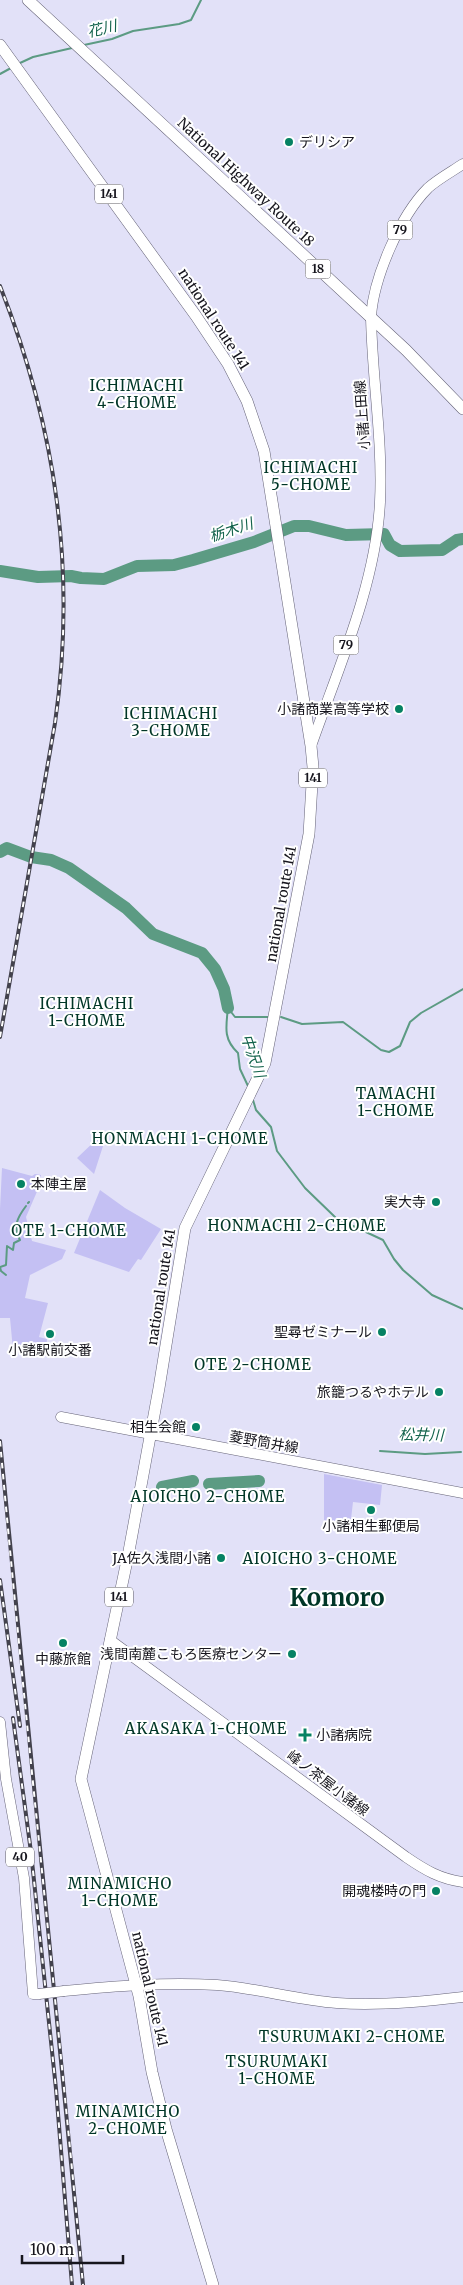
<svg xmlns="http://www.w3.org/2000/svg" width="463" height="2285" font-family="Merriweather,'Noto Sans JP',serif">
<rect width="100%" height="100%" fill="#e2e1f8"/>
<!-- green -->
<path fill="#c4c0f3" d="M97 1139 103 1146 94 1174 77 1158Z
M2 1168 32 1176 35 1174 41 1175 39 1187 26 1217 32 1241 66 1250 62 1259 30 1275 25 1298 48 1303 39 1337 47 1339 46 1350H13L10 1318H0V1209Z
M100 1190 125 1208 161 1229 141 1260 138 1259 129 1272 74 1253Z
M324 1474 382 1485 380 1505 353 1502 350 1528 324 1526Z"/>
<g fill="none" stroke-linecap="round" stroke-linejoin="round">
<!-- stream -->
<path stroke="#5c9b83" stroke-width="2" d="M84 45 112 39 133 31 179 24 191 20 201 0
M20 63 33 57 72 48
M0 74 11 68
M228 1008C226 1027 223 1039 238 1053L240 1069 248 1086
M228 1008 235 1017H269
M281 1017 302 1024 343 1022 381 1050 389 1052 400 1046 410 1022 421 1013 463 989
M253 1100 256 1110 271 1127 277 1151 305 1188 336 1218 383 1240 394 1259 403 1270 432 1295 463 1309
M28 1203 29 1202
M6 1275 1 1271 0 1267 6 1265 7 1246 13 1250 14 1243 20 1240C13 1226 17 1218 26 1206
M380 1451 425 1454 461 1452"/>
<!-- river -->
<path stroke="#5c9b83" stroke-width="12" d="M0 571 38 577 71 576 81 578 104 579 137 566 174 565 193 560 254 542 294 526H309L346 535 384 534 390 545 400 551 442 550 457 540 463 539
M0 852 7 848 31 857 51 860 69 868 126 908 153 934 202 953 215 969 224 989 228 1008
M209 1484 259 1481
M162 1487 193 1481"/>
<!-- major casing -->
<g stroke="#656377" stroke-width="11">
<path id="major" d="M311 746C338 669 376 584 380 502 383 440 372 378 371 316 374 277 400 216 428 188 438 179 451 172 463 164
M61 1417 463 1493
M110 1640 406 1857C425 1870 440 1879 463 1882
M0 1722 6 1779 24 1878 33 1994H39
M64 1991C115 1986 165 1982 217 1985 257 1988 297 2000 337 2003 379 2006 422 2002 463 1997"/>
</g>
<!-- highway casing -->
<g stroke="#656377" stroke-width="12">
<path id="highway" d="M28 0 406 350 463 409
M0 45 196 316 228 364 247 401 264 451 311 746 313 767 309 834 265 1063 185 1228 159 1388 129 1551 81 1779 139 1996 152 2072 166 2129 213 2285"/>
</g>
<!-- major -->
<use href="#major" stroke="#fff" stroke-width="10"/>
<!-- highway -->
<use href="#highway" stroke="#fff" stroke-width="11"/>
<!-- rail casing -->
<g stroke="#43424d" stroke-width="4">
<path id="rail" d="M0 286C56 428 77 571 55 723L0 1037
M0 1441C25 1722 57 2003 83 2285
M0 1580 20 1726
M13 1718 31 1852 56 2089 72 2285"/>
</g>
<!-- rail -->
<use href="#rail" stroke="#fff" stroke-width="2" stroke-dasharray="5.5" stroke-linecap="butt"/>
<!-- major-bridge casing -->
<g stroke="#656377" stroke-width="11" stroke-linecap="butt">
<path id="major-bridge" d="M39 1994 64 1991"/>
</g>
<!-- major-bridge -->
<use href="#major-bridge" stroke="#fff" stroke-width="10"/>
</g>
<!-- markers -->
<g fill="#068263" stroke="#fff" stroke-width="2">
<circle cx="289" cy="142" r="5"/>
<circle cx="399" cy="709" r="5"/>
<circle cx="21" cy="1184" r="5"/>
<circle cx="436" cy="1202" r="5"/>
<circle cx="382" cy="1332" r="5"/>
<circle cx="50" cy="1334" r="5"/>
<circle cx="439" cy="1392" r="5"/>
<circle cx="196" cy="1427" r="5"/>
<circle cx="371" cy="1510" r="5"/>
<circle cx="221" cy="1558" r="5"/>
<circle cx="63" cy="1643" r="5"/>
<circle cx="292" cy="1654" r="5"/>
<path d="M302.5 1727.5h5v5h5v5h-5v5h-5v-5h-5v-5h5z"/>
<circle cx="436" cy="1891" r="5"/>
</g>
<g text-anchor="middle" stroke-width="4" stroke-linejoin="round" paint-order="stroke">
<!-- shield labels -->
<g fill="#fff" stroke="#5c5b61" stroke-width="1">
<rect x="95" y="184.5" width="28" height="19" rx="4"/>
<rect x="387.5" y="220.5" width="25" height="19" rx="4"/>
<rect x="305.5" y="259.5" width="25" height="19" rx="4"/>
<rect x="333.5" y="635.5" width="25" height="19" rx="4"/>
<rect x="299" y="768.5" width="28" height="19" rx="4"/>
<rect x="105" y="1587.5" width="28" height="19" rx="4"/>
<rect x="6" y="1847.5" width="28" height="19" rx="4"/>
</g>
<g font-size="12" font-weight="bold" fill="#16151d">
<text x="109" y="198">141</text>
<text x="400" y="234">79</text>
<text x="318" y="273">18</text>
<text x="346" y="649">79</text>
<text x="313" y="782">141</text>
<text x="119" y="1601">141</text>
<text x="20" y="1861">40</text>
</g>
<!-- poi labels -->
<g font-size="14" fill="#16151d" stroke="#fff" text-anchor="end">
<text x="299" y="147" text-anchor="start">デリシア</text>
<text x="389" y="714">小諸商業高等学校</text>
<text x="31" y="1189" text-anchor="start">本陣主屋</text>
<text x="426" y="1207">実大寺</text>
<text x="372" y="1337">聖尋ゼミナール</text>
<text x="50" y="1355" text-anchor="middle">小諸駅前交番</text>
<text x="429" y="1397">旅籠つるやホテル</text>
<text x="186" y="1432">相生会館</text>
<text x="371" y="1531" text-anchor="middle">小諸相生郵便局</text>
<text x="211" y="1563">JA佐久浅間小諸</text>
<text x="282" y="1659">浅間南麓こもろ医療センター</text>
<text x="63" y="1664" text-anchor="middle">中藤旅館</text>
<text x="316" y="1740" text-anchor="start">小諸病院</text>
<text x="426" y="1896">開魂楼時の門</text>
</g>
<!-- street labels -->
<g font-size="14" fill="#16151d" stroke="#fff">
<text transform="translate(246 182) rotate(43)" y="5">National Highway Route 18</text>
<text transform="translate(214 319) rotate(57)" y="5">national route 141</text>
<text transform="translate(362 415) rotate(-94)" y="5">小諸上田線</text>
<text transform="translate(281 904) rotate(-80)" y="5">national route 141</text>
<text transform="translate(161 1287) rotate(-81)" y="5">national route 141</text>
<text transform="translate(264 1442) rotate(10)" y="5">菱野筒井線</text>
<text transform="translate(328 1783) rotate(37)" y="5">峰ノ茶屋小諸線</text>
<text transform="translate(150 1989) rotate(77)" y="5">national route 141</text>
</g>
<!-- water labels -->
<g font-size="15" font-style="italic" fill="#13634c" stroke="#fff">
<text transform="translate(102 29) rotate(-13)" y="5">花川</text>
<text transform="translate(231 530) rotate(-18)" y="5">栃木川</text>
<text transform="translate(253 1056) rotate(71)" y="5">中沢川</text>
<text transform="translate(421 1435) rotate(1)" y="5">松井川</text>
</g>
<!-- neighbourhood labels -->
<g font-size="15" letter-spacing="1" fill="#003627" stroke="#fff">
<text x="137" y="391">ICHIMACHI<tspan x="137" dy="17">4-CHOME</tspan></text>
<text x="311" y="473">ICHIMACHI<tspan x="311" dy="17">5-CHOME</tspan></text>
<text x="171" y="719">ICHIMACHI<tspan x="171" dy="17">3-CHOME</tspan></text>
<text x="87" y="1009">ICHIMACHI<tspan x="87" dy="17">1-CHOME</tspan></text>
<text x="396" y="1099">TAMACHI<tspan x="396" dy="17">1-CHOME</tspan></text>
<text x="180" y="1144">HONMACHI 1-CHOME</text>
<text x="297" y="1231">HONMACHI 2-CHOME</text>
<text x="69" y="1236">OTE 1-CHOME</text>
<text x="253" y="1370">OTE 2-CHOME</text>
<text x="208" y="1502">AIOICHO 2-CHOME</text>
<text x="320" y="1564">AIOICHO 3-CHOME</text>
<text x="206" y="1734">AKASAKA 1-CHOME</text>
<text x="120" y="1889">MINAMICHO<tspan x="120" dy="17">1-CHOME</tspan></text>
<text x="352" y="2042">TSURUMAKI 2-CHOME</text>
<text x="277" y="2067">TSURUMAKI<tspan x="277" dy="17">1-CHOME</tspan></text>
<text x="128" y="2117">MINAMICHO<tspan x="128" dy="17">2-CHOME</tspan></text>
</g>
<!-- town labels -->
<g font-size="24" font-weight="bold" fill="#003627" stroke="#fff">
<text x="337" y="1606">Komoro</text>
</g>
</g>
<!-- scale -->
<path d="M22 2255v8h101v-8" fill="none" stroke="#16151d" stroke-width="2.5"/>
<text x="30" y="2255" font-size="15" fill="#16151d" stroke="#ffffff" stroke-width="4" paint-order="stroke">100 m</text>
</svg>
